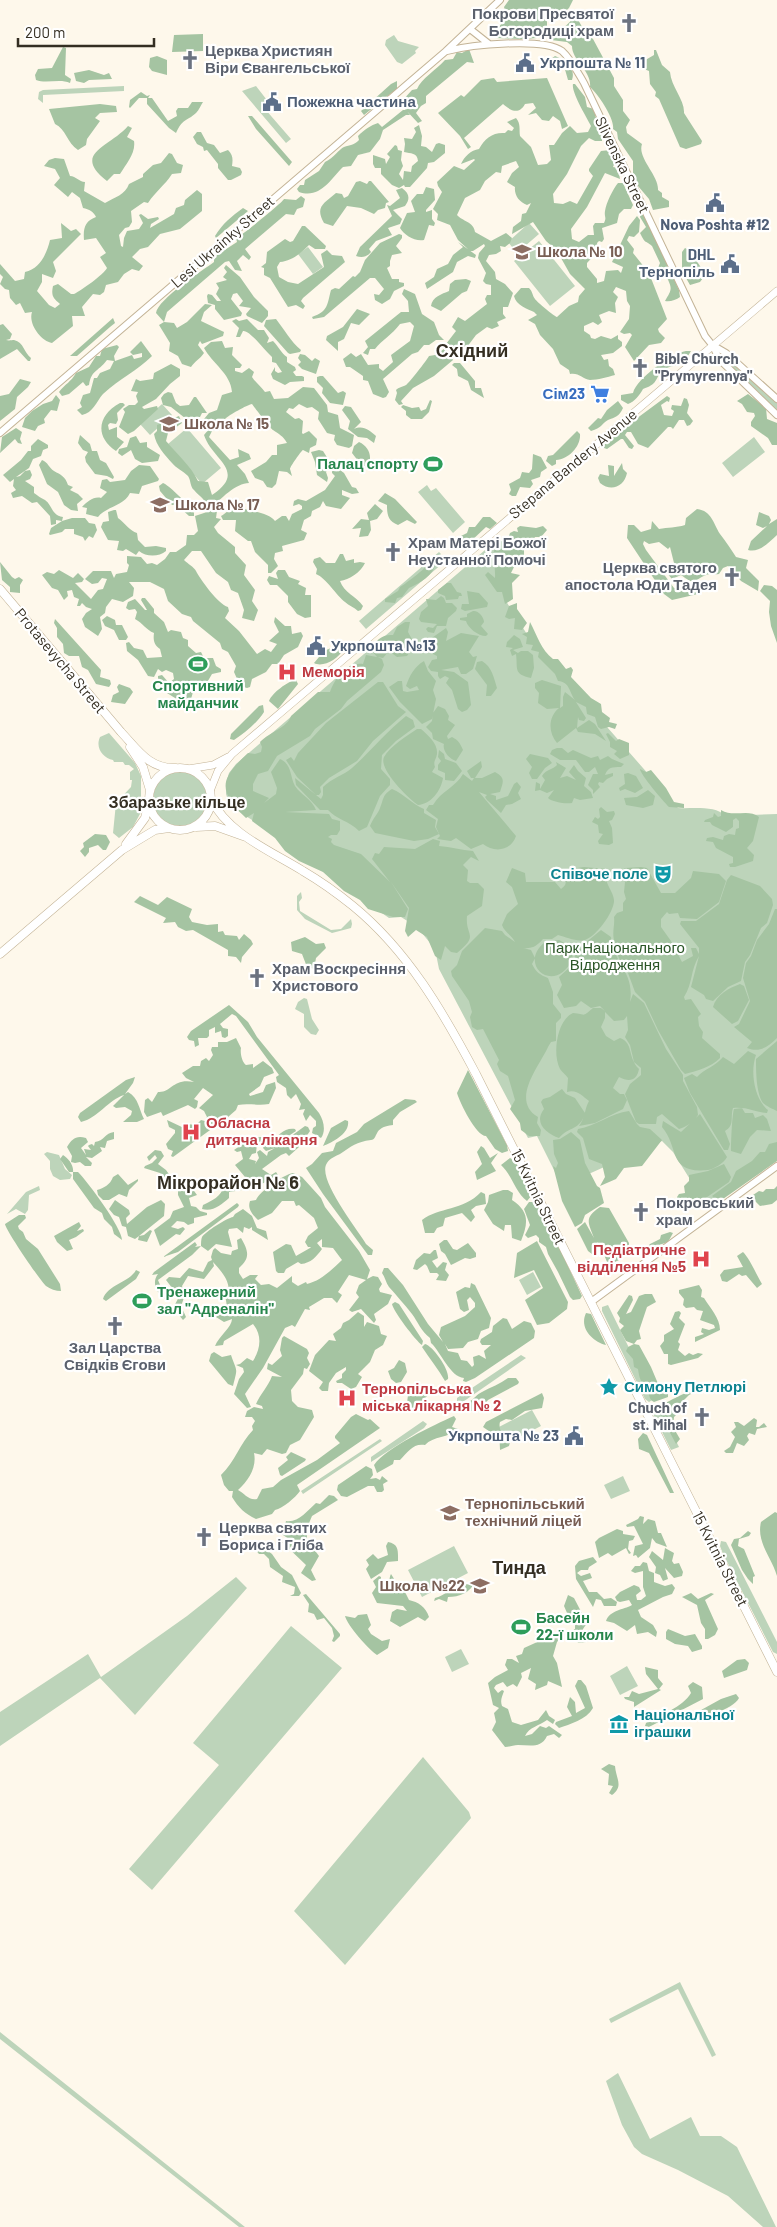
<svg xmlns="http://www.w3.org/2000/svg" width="777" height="2227" font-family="Barlow,sans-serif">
<rect width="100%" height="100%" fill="#fef8eb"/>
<!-- green -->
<path fill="#bdd4ba" d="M394 35 398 41 419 47 415 51 416 53 402 64 397 62 385 45 386 40Z
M124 86V91L43 95V103L38 99 39 92 43 90Z
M256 86 270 104 265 109 291 139 286 143 242 91Z
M529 223 539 234 517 253 508 242Z
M539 241 575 286 550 306 514 261Z
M308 247 323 267 313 274 298 254Z
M724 357 777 402V411L723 359Z
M162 404 172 415 150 435 140 424Z
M187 428 221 468 202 484 168 444Z
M754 437 765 452 733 477 722 463Z
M427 485 431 491 436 488 465 522 453 533 418 492Z
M499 538 504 598 530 639 678 808C692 809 716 805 725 816L777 814V1153L706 1205 673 1152 662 1141 562 1186 537 1136 528 1138 439 969 435 949 417 927 401 917 389 918 376 909 318 868 274 834 238 811 229 803 226 794V784L229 773 236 764Z
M439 552 441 554 436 559 443 563 366 629 359 621Z
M109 733 135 763 141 776V812L133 827 119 838 113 833 116 803 131 787 132 780H130V772L134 769 129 765H125L123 762H114L113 760C103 758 95 748 100 737Z
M153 799a27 27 0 1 1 54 0a27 27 0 1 1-54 0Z
M301 892 302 898 299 902 300 911 331 930 341 929 351 919 352 924 351 928 332 933 305 919 297 910V896Z
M304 998 307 999 312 1019 319 1030 316 1035 311 1034 304 1027V1014L295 1009 298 1002Z
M47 1152 59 1155 65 1169 72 1175 70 1179 60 1180 53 1176 50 1169V1161L44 1154Z
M39 1186 40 1190 29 1195 28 1210 25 1214 16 1209 7 1214 26 1192Z
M533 1272 541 1287 527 1295 519 1280Z
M608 1305 654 1399 649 1402 645 1399 602 1311V1307Z
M521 1355 526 1358 457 1406V1398Z
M657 1403 679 1447 671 1450 652 1412V1408Z
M532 1410 541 1426 506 1444 497 1428Z
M423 1421 427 1424 424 1428 371 1462V1457Z
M380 1439 382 1441 303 1494 301 1491Z
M623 1476 630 1491 611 1499 604 1485Z
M721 1541 726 1542 777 1642V1654L773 1652 723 1554 720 1546Z
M454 1546 468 1573 422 1597 408 1570Z
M236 1577 247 1588 135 1715 100 1678 0 1746V1712L88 1654 101 1677 187 1616Z
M291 1626 342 1668 152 1890 129 1869 219 1765 193 1743Z
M461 1649 469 1664 452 1672 445 1657Z
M627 1666 638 1686 620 1695 610 1676Z
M423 1757 469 1812 471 1818 345 1965 294 1911Z
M680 1982 716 2055 712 2057 678 1989 611 2023 609 2019Z
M0 2032 245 2227H239L0 2039Z
M618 2073 650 2139 691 2117 700 2136H721L737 2147 776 2227H763L728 2196 678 2170 642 2154 634 2147 622 2125 606 2081Z"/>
<!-- forest -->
<path fill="#a5c4a2" d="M509 0H573L569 8 559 17 547 13V29L552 31 550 37 524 39 494 38 493 31 497 30 506 17 511 13 512 10H505L504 7Z
M576 16 586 34 593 39 614 78V86L623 100V111L630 120 626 127 627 133 642 144C637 158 659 175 658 190L662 193V197L669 201V207L653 210 649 199 638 186 633 174V161L618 139 617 132 613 129C615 119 598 94 590 87 592 71 572 61 572 46L567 42 551 40Z
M203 34V51L172 52 174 35Z
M63 47 66 48 65 75 71 79 70 83C60 78 47 84 36 80L35 75 38 69 52 68Z
M469 49 474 63 467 62 426 96V103L421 106 416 113 422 121 418 123 404 108 402 101 412 90 417 89C421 79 437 69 445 60L453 59 457 52 462 53Z
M654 50H656L662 65 670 72C671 87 685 100 684 113L702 141 701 144 686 149 680 147 659 99 655 96 656 92 650 84 649 71 644 69 642 62 654 55Z
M157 56 167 60V75L152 71 149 67 150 58Z
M555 56C566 60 576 68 572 80H568L564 66 556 64 549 68 545 63 547 59H551Z
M89 70 104 75 109 73 112 79 89 80 84 83 76 81 74 73Z
M494 78 497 82 547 78 568 126 562 129 560 121 553 116 549 121 542 120 536 113 528 115 536 108 533 103 525 104C519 115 511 111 503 104L464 138 471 147 468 149 460 136 438 113 461 95 464 97 481 80Z
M397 81V89L390 94 364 115 361 111 391 84Z
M573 84H575L585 97 587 107 594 109C595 121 603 128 602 141H595L589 138 581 146 567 174 553 194 554 203 563 204 570 201 577 204 593 176 589 171V169L601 151 610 150 615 162 613 167 618 168 620 179 605 173 587 207 571 229 572 239 579 242 588 235H594L593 226 595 223H604C607 217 604 217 605 211 606 203 613 189 618 183H623L633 205 631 209H624L619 214 617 223 602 228 604 239 602 242 599 241 597 243 598 251 587 263V267L597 279V283L604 281 606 271 618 270 621 273 623 267 612 262 629 226 637 216 640 220 639 232 634 237 629 236 627 240 634 249 633 253 649 273 667 319 658 329 659 332 665 338 661 343 649 345 634 361 625 347 632 335 630 333 624 334 620 332 629 319 630 306 627 301 626 291 616 287 613 292 618 297 615 303 616 313 609 311 599 315 602 322 598 325 593 322 584 326V331L590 335 591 338 595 339 601 336 611 339 618 335V339L622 342V346L613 353 601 355 604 360 608 359 609 366 613 369 615 375C607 377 598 380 590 380 583 379 578 372 570 374L569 370 560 364 553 349 540 335 535 324 528 320 537 315 534 312C527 309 516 305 514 296L521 288H529C533 292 532 295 535 299 537 302 554 316 557 317L569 306 578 302 579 296 585 289 570 274 561 258 555 254 554 248 546 241 533 222 512 234 513 227 521 221 522 214 526 213 531 203 527 205C519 202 514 195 515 187L507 182 512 173 519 167 516 161 502 166 501 173 496 172 485 181 480 190 465 198 457 215C462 221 474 222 475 232L491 241 506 233 512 238 510 243 505 247 500 246 501 251 496 254 489 255 486 261 495 272 496 279 505 284 513 293 508 307H503V314L506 318 497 322 499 326 492 329 487 327 476 335 467 347 462 346 449 351V344H446L456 331 452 327 458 317 465 321 487 304 485 299 487 295H491V285L486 284 483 281 486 273 478 258 479 253 485 246 484 244 473 251H470L458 240 450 225 437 220 438 214 433 209 442 192 438 186 437 182 454 166 464 170 475 160 474 159 461 164C464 157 471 150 479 149 485 138 493 132 505 133L508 130 512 131 514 128 507 122 516 118C521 124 519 129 520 136L531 147 538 165 547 164 551 160 549 145H554L562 133 570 126 577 133 588 132 591 126C587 118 571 92 573 84Z
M141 92 147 96 150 95 148 98H152L168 121 177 116 176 111 178 108H188L192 102H203C201 105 199 110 196 113 186 122 183 118 176 133L169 128 147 104V98H139L130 108 129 107 130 100Z
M100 104 116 106 117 112 100 113 95 118 100 121 87 139 86 145 78 150C67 143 66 129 55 124L49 109Z
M403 110H406L410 115H406L383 130 380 139 370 152 358 155 351 166 343 167C330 180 320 199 299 192L297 189 300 185H304L305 180 319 171 325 162C334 158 339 149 344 147 350 145 354 145 359 140L358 136C364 130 371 125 378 123L382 127Z
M248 116H252L292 162 289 166 256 129Z
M419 125 422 136 421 146 426 147 432 152 436 144 439 143 445 145V153L434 162 428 163 427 168 410 187H405L404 185 399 188 392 185 381 174V168H375L373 164V155L385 159 386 164 390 157 387 154 395 145 397 146 398 150 402 151 401 160 403 166 399 174 403 180 404 171 411 172 412 166 418 161C417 152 411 154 404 152L405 144 404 138 412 139 416 132 414 128Z
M128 126 132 128 127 137 134 141C136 153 126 164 120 174H114L107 181C71 153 110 147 128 126Z
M197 132H201L207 143 214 145 220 153 228 150C233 155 233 159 232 166L240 168 242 172 241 175 231 180H228L218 168V164L207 150 204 151 203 147 197 144 193 137Z
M169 153 172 154 177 163 183 165 181 173 172 174C165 185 155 192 148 203L144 202 131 211 132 222 129 227 125 228 119 235 121 246 123 247 124 238 127 231 139 229 143 223 139 215 141 214 148 219 158 217 159 219 151 224 150 228 174 214 176 208 184 205 185 200 197 190 202 194V211L180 229 160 234 148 247 140 249 132 257 143 266 139 271 132 269 124 274 118 282 106 285 104 292 100 295 93 294 82 307 85 316H72L73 326 52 343C41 341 28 324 32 312L25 313 20 303 16 305 10 298 9 290 5 289 0 284 3 277 0 274V264L15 281 24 279 25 272C40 269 47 253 50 240L62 238 61 223 71 231 76 229 81 234 53 262 56 271 53 278 42 274V282L37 291 49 305 55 308 60 304C53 298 51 296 53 286L58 284 71 294H74C82 290 103 275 107 268L100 257 106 253 96 238 84 240C83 228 85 221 96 217 94 212 89 209 83 208L80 198 72 192 68 197 54 185 60 178 55 169 44 166 49 160 55 158 64 159 70 176C76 176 79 182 85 182L84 191 105 203C115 197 125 195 129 184L143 177V174L153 165 161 163Z
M360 181 367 184 369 181H371L389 202 386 203 385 208 378 210 374 214 361 208 347 206 333 226 324 223C315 207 323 204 336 193L342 194 344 198 348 196 356 182Z
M426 187 434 189 435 200 426 210V212L432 210V219L435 223 434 226 429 225 424 240C415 242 404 235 400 228L407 213 415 212 411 201 417 194H423Z
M402 188C410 194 410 199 405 206L393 210 402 219 400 224 388 228 392 235 376 241 369 249 371 252C367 257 362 258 356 256L360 247 392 216 387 205 390 206 400 198 396 190Z
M301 196 305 199 303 207 297 209 294 215 286 214 245 249 251 257 249 260 243 255 237 261 242 271 235 270 229 261 225 262 167 312 164 322 174 323 177 328 187 322 205 304 212 305 204 312 201 321 224 332 223 336 202 344 200 341 198 345 204 353C200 359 195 361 191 367L182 364 178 356 169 351 170 343 159 325 164 322 156 313C158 299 202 271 214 262V257L237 242 236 238C241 236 281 204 284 199L296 200Z
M243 208 248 211 216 238 215 236C223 223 231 217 243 208Z
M641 214 644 215 679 290 680 297C676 300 670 302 665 301 672 289 673 289 665 274L661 275 658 268 660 263 652 246C644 239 646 245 640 233L646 227 640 217Z
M302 226H305L326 246 325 249H315L309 245C301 253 292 261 280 262L277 267 279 277 288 282 298 284 324 267 321 254 327 250 332 255 342 256 345 262 303 298 301 301 305 306 303 309 296 305 288 307 270 278 264 275V268L261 267 266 263 267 252 285 239 290 242 293 241Z
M399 234 402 235V238L396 246 402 253 392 255 390 261V266L387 268 392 279H399V282L404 283V286L394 291 390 299 382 304 375 300 374 294 379 295 384 289 375 278H370L324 317 313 319 312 317C329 311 327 304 331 290L335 288 339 289 353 276 355 277 360 272 365 260 380 243Z
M458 242 476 255 475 258 468 256 457 262 453 272 427 289 425 283 434 277 437 269 448 264 453 255 463 247Z
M685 248 691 251C695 262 704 266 703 278L700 282 690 285 682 271V252Z
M226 265 240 277 254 297 268 311V316L262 323 247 316 246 314 251 308 239 306 243 301 237 293 233 294 231 299 242 313 241 316 224 320 215 309V305L208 303 207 296 208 294 212 295 217 301H221L216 294 219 288 216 283 227 280 223 277 227 272 224 268Z
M466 279 471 281 467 291 462 293 441 311 431 306C432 297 442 294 449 291L450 284 455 280Z
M404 289 415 294 422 314 434 322 439 335 444 340H436L429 345H424L418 352 412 354 383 379 389 392 386 397 383 398 373 394 368 381 363 380V376L350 367H346L343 359 351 353 356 357 361 354 368 365 379 364V368L383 371 393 362 391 355 410 341 414 326 410 322 400 324C392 335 382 340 375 349H370L368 355 363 353 368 347 365 341 401 312H409L408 301 402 294Z
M357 309 370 314 359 325 351 323 344 339 338 342V351L326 340 327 336 343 327Z
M113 318 115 323 110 327 77 356H70Z
M236 319 239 321 247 319 258 330H264L269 338 267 343 273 341C279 347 281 353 287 357V362L295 367 296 370 293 372 296 376H302L304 377V381L290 382 285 385 273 379 271 374 275 367V371L278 373 282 372 276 363 272 362V357C265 351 250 330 243 331L240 337H236L239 328 232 321Z
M276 319C284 329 291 342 301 350L300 352 290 354 288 353 264 326 266 320Z
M3 324 12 334 10 339 6 340C9 341 12 340 14 340 24 342 24 353 31 358L30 361H28L17 349 0 359V325Z
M141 341 152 356C137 371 120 378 103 394 96 402 93 413 82 415L77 410 82 407 80 403 83 395 90 393 94 378H97L100 373 110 369 114 361 107 360C97 373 92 369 89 385L86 386 83 382 69 394 62 396 59 392C65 384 71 382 76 373L89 367 96 356H100L102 349 117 345 119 347 114 356 115 361 132 355 134 359 142 357V353L133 355 130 352Z
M222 341 225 348 233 347 232 355 242 365 240 368H235V371L242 373 249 368 254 372 252 377C256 383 261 386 265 392L270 391 274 399 288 398 303 387 314 388 327 405 328 412 338 415 340 428 354 435 352 446 349 448 337 445 334 440 335 435 327 433 318 419 319 412 312 407 307 408 299 404 293 409 289 408 286 412 295 419 299 418 303 421 302 433 303 434 309 431 317 439 316 445 310 448 309 453 303 450C301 451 290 467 290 469L292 476 287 472 279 471 276 484 272 488 267 487 263 481 255 478 251 471 266 462 272 455H277V445L287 443C283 436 279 434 273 430 271 429 254 407 252 404 247 405 229 415 225 419 221 424 221 428 214 431L204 419 209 413 217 410 222 395 232 392C231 374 212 363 204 348L211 342Z
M444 349 447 351 453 360 434 376 413 388 401 401 403 404 399 405 395 400 397 393 396 390C399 387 402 387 406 385 409 383 427 360 429 356L435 355Z
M686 351H691C680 370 678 362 662 370 654 382 657 384 643 389 640 395 634 402 628 404L621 400V395L633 393C637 378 671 354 686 351Z
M300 354 305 355 312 361 315 358 320 361 316 374 302 369 298 365 301 362 298 358Z
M454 363H460L475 381V388H481L484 398 471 390 468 381 458 376 457 369 452 365Z
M171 364 180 369V376L170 384 156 399 142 407 144 409 157 406 158 409 134 431 128 434 119 427 125 412 123 409 129 405H135L138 402 136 396 138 392 131 391 136 379 140 381 153 379 154 373Z
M320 376H323L338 393 343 391 346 393 343 405 330 403 322 393 323 388 317 382V377Z
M20 379 31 382 28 387 17 397 15 409 0 421V396L9 394Z
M168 392 172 393 176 403 180 406 189 405 194 397H196L207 413H202L200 417 192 418 190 422 171 407 163 405 161 398 164 394Z
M748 394 766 408 767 419 777 423V445H772L768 438 751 426V422L755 416 754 413 747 412 742 404 737 401Z
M56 395 60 400 57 411 51 410 44 419 45 423 38 426 35 431 22 427 25 418 32 411 43 404 52 401Z
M667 396 670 398 669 402 667 401 661 405 664 415 672 416 674 411 671 409 672 405 681 406 684 398 687 399 689 405 687 413 693 421 690 425 687 426 684 420H679L673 429 671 427H668L648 448 638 444 631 432H627L625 435 634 446 632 449 629 448 623 439H621L607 449 604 448 603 446 617 433Z
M430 400 432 401 429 412 422 419H411L406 415V411L401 407 403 405 412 408 419 407 421 411 426 409Z
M618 401 623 408C619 417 615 417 608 420 601 424 602 428 591 431L588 428 598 418 601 419 607 410Z
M120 403H123L125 405 117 413 118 420 116 424 110 423 108 425 109 430 117 427V437L124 442 116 451C94 436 98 415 120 403Z
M345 406 351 407 361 422 354 429C363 425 369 430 376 436L374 443 367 438 358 437 348 429 350 421 342 410Z
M179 416 182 423 168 433 166 441C176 453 191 466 198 481L208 482 212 495C248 471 212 460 204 435L209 429 212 431 209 437 230 460 239 457 238 449 249 454 251 459 237 465 245 474 249 483C236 483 220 499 212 508L217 511 216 518 221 519 214 527 218 533 235 547V553L246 565 244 575 255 590 252 601 258 610 254 621 242 618 244 610 238 593 231 590 228 582 216 573 201 551H192L184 560C188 564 194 567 196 571 200 579 218 604 228 607L229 611 225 618 239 631 257 654 265 649 271 652 277 644 269 641 279 632 274 622 275 617 285 626H291L292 634 301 632 303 636 298 647 284 655 278 664H272L266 672 252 679 250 687 247 688 237 685 238 681 234 672 236 666 228 652 222 649 220 643 193 621 191 617 182 614 168 601 164 589 150 582H129L134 588 133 596 123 602 112 599 106 607 105 613 100 617 102 629 98 636 85 627 82 619 86 613 92 609 86 607 82 603 80 606H77L79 599 74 597 72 590 67 591 68 596 64 600 58 590 52 588 42 575 47 572 54 574 59 570 73 578 78 573 84 579 82 582 75 583 91 599 98 590 103 589 107 579 102 578 98 583 92 584 85 579 93 571H111L114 578 116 574 127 572 129 565 127 563V556L141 557 147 564 152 563 157 565 165 559 170 552H176L186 545 187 535H194L198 531 195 516 207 512 211 508 208 509C205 498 200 497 194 490 190 487 191 480 188 476 183 471 176 468 172 463 165 455 156 446 154 434L157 431V425Z
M16 428 22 432 20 439 22 444 18 443 15 439 0 453 2 437Z
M577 431 580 434C581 446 569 459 556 460V464L552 466 546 461 548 456 553 455Z
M80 435 90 444 92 451H97L100 460 106 463 114 477 113 479 107 476 95 474 86 462 85 457 88 452 83 450 78 443Z
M136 436 140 443 147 442V447L160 455 158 461 142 463 135 459 131 450 122 456 118 453 119 449 127 447 130 438Z
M38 439 48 445V448L43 450 41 456 33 459 29 468 16 477 20 476 25 471 30 470 32 475 30 479 25 481 34 487V493C38 496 41 498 45 500 53 506 51 515 63 517L62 521 72 518H85L89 523 95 524 97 530 93 538 89 536 85 541 83 537 74 534V529H65L62 532 50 535 49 534 51 528 62 521 56 520V524L51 525 50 516 37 502 32 503 22 496 13 498 11 493 16 490 13 486 14 479 10 482 3 475 21 460 28 451H31V446Z
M359 442C370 447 373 458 367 468L362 466 352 453 354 446Z
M319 450 323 451 330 462V466L326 472 328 478 327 482 317 475 315 462 311 452Z
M533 454 541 457 547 468 541 472 540 477 531 480 533 484 530 488 520 487 516 496H512L509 494 511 490 509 484 520 478 522 472 529 473 532 469Z
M42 460C48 462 49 468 54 471 61 475 65 476 68 485L73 487 70 490 78 494 83 499 77 504 78 511 71 510 64 505 58 492 47 484 39 465Z
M622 463 623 469 627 473C624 487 611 492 600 483L598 478 600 474 609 476 608 465 614 466V476Z
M139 465 150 466 159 479 158 481 142 486 139 494 130 493C124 506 105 507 98 517L86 514 87 508 82 507C87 502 94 496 101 498L107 492 100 488 102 480 107 479 110 482 125 480 131 471Z
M336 467 344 473 352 487 356 488 359 493 352 494 342 490V495L350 498 341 509 326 506 323 501 320 507 312 511 311 516 304 520 301 530 307 533 304 540 282 546 283 551 275 553 274 559 278 566 271 573H268V565L255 552 251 541H248L235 531 236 520H223L221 516C225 514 228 510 231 509 241 507 270 513 275 521L282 516H286L289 521 292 514 302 509V506L299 504 293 506 294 501 298 499 306 501 325 490 335 476 332 473V468Z
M163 483C169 485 190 506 194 513V516H189L177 505H172L160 491 159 486Z
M385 493 395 499 417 522 415 524 407 520 398 525C388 521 387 515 387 505L378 501Z
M375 504 383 511 377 519 370 521 371 530 368 536 359 537 361 528 352 529 361 519 369 520 367 513Z
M697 509C712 511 713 523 720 534 726 542 731 549 736 557L748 560 746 568 759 581 758 591 741 581 728 566 723 568 719 574C714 575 711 573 706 575 691 582 695 585 681 575L672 579 666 572 674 563 670 547 668 549 659 542 649 544 644 541 643 544 646 550 674 588 679 587 682 591H700L698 594 672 600 664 594 627 538 628 525H634L641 532 651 529 652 521 659 529C668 527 676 528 685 525L686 518Z
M114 510H116L118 518C125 523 130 531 137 533L138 540 145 547 156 546 166 548V551C159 557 146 557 139 551L136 555 126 549 123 551 117 550 119 541 108 540 101 527 103 522 109 521 108 512Z
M759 512 769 516 771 520 769 524 777 519V535C769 542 760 553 748 550L751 541 767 526 763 528 756 525Z
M483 517H490L497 523 490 529 486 527 469 543H462L459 537 467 533 469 527H475Z
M520 526 536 528 543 526 547 530 541 537H535L527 548 524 547V559L515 565 511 573 520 575 512 583 513 599 505 604 502 592H497L485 575 488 572 495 578C496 565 489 550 500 540L505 544 510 545 512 541 508 539 510 533 514 531 518 532 517 528Z
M340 554H343L346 561 354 559V563L360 562 365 563C361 572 349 580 340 581 344 593 356 596 363 606L361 610 358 611C354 607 349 606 345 602 337 596 326 578 316 574L317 569 313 562 314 559 320 557 326 563H335Z
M433 560 436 563C433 576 420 583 409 588L402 597 397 598 395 603 385 602V599L398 591 400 587C406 584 428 566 433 560Z
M0 562 12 577 15 579 19 577 23 580 20 585V593L10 592V587L2 580Z
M278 570H285L289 577 300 581 298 584 306 588 305 595H311V617L305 618 297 614 288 602V596L277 585H270L267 580 269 576 278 579 276 573Z
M447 583H451L457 592 461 593 462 596H459L458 599 446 600 445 596 438 593V590Z
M764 585 772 586 777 590V643L771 626 769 612 770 601 760 591Z
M467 591 479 593 488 603 487 607 465 611 461 609 462 604H469Z
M441 596 444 598 446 603H452L457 608 456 611 448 618 446 626H437L434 633 428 632 426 629 428 627 433 628 437 624 421 622 419 619 421 612 428 606 426 599 436 600Z
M142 598H145L154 609V613L164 622 168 632 171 630 181 632 183 638 188 640V646L196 653 201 652 204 658H213L216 666 221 669V672L212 674 205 686 193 692 191 699 187 701V706L178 704 175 698 167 693 165 686 158 684V676L162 675 169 683 174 679 173 673 166 670 162 672 158 669 154 677 148 676 138 660 127 651 126 643 129 642 134 648 143 650 147 658 162 657 160 649C154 645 153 640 154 633 146 630 143 623 135 619L137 612 135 609 129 610 126 608 128 602 135 599 145 610H147L141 600Z
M517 603V609L527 623 522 630 514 629 515 618 509 619 505 617 509 606Z
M473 611C478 610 484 617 484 622L481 626 488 634 486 636C478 636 468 628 466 621L460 620V618L467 617V614Z
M107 616 115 620 116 625H122L128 637 126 640H119L114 630 105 626 102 620Z
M55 619 101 670 100 677 110 680 111 684 109 687 96 684 88 670 82 667 79 656H69L64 653 63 644 57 637V628L54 623Z
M405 622H410L408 632 415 645 407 656 397 657 389 651 383 658 378 657 382 659 384 665 381 672 347 701 341 709 315 729 310 736 277 756 268 771 258 774 253 784V791L269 798 264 803 276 794 277 788 271 772 280 759C292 764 290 777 295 786 301 795 312 799 316 810L285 812 329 814 332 819 340 821V830L337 835H331L328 837 332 839 331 842 334 845 361 854 390 882 372 859 375 853 379 854 384 847 415 849 433 839 440 841 439 846C451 847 461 850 473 851L479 861 471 857 463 865 468 870 467 881 470 883H478L484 889 482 906 467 916C465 937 480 934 457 953L451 952 445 946 441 960 435 956 427 937 416 930 408 937 405 931 409 908 391 882 408 909 405 917H393L368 909 360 900 344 891 323 872 299 861 285 851 275 838 252 821 254 813 246 818C217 790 220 779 248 753L255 754 261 752 262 747 260 742C270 732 288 727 291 716L318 692H330C335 678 347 662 363 664L366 655 377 657 372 651C374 640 383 634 393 635L397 627Z
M530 622C537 635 541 650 553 659H558L566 669 571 667 573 670 571 677 591 698 601 704 602 712 610 718 609 722 617 724 615 729 609 727 601 729 598 727 595 717 587 714 586 707 576 702 586 718 584 721 579 720 578 717 577 728 589 720 595 724 606 741 595 734 578 732 576 728 557 743C548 732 548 717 559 708L547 709 538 703 539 693 535 688V683L542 680 561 686 560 708 563 706V697L565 692 575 700C569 692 570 682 558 681L555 674 538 657 539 652 531 650 533 645 526 644 527 637 522 634 528 632Z
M446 628 448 632 446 641 461 633 479 636 469 652 473 657 477 656 473 669 466 674H461L458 667 441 670 454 672 468 682 471 705 467 710 462 712 458 709 452 690 446 683 449 678 445 676 440 679 438 676V672L431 671 428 667 432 660 437 659V656L433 654 432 650 436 647 419 652V647Z
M514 635 520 639 523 647 513 650 518 653 521 651H528L533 655 534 668 531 678C513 674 518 669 516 654L512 656 510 650 513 648 506 647 507 642Z
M338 645 343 650C338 659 323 668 314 663L324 651Z
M424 661 428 671 436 681 433 690 436 699 432 719 422 724 400 702 389 687 398 681H402L403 691 407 692 419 690 417 686 410 689 406 686C410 675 414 667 424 661Z
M482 661C492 667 494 678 497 688L491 696H486L487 685 475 669 477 662Z
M296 680 298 684 278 709 269 701C272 693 288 681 296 680Z
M378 682H383L398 706 406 712 373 741 357 761 329 778 320 787 321 792 319 795H316L297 777 286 760 291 757 294 761 298 753 326 723Z
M119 684 130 688 133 692 125 704 111 702 113 695 119 692 117 687Z
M263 705 264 712C257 723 245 733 234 740L230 739 231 734 259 706Z
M438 706 445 709 449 716 448 720 455 725 447 736 448 739 452 737C458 740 460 743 463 750L456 761C449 759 442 750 444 744L433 739 432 733 426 727 432 721 433 713Z
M406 716 413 720 415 727 396 741 382 755 381 769 390 779V785L380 796 367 827 359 831C349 821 336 819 328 810H320L296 785 295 778 321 799 323 795V787C332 778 344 775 352 768 371 751 386 732 406 716Z
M417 729H421C429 736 438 744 437 754 436 760 433 761 435 767L432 772 443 778C441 791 431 804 418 805 409 799 378 769 384 757 390 746 407 736 417 729Z
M608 733 616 741 619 739 629 743V755L620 759 614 754 617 751 610 747V742L606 734Z
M557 748H562L568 753 573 750 591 758 598 756 600 760 608 756 612 759 624 764 621 767C612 767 608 767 605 775L613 773V776L607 779 603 783 599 782 598 784 600 787 593 794V790L588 785 593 774H598L595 767 589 772H585L576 760H560L550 754 552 750Z
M439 750 444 754 445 759 456 763 462 771 454 781 445 780V773L438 770V765L441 761 438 757Z
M530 754 548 758 552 763 545 768 537 779H532L529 773 532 767 526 759Z
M481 761 482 767 475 778H482L495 772C506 778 503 782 500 792L490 794 496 796V800L508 796 514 784 517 782 521 787 518 793 521 799 512 804 506 805 501 813 487 800 485 797 487 795 479 792 516 836C511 851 494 853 483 844L471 849 456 838 451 841 437 839 440 836 436 827 438 819 426 810 429 805H433C441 791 456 787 463 774L472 781 474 778H471L467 771Z
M556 762 566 768 560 778 567 776 576 780 569 772 574 765 578 771 586 778 584 786 591 792 593 798 580 800 574 798 572 803C565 804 552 802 548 798L554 790 547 793 540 790 535 791 536 782 540 784V789L545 780 542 776C546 769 553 770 557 765Z
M640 769 646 772 651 770 666 788 674 802 684 804V808L669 807C663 801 640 774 640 769Z
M628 773 636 776 643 788 635 793 625 789 620 791 619 788 625 784 624 774Z
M392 789C404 794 412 804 424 809V813L436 820 435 827 439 834 428 839 414 841 375 833 370 826C373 818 378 814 380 808 384 799 382 795 392 789Z
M648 790 655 796 653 805 643 808 626 805 624 798 637 797Z
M601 807 607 812 614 811 615 814 612 820 609 821 612 828 613 843 609 845 599 844 598 841 603 834 599 833 598 825 592 822 595 817 598 819 600 817 599 809Z
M721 810C734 818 748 808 759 817L753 841 747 848 754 855 753 861 735 867H730L729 864 733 863V857L716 848 713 842 706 841 707 838 713 837 723 840 724 836 729 834 735 835 736 829 739 828V821L736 818 733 820V827L726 832 712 825 710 822H704L705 820 713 817 714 813 718 817 721 816Z
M95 834 106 835 110 842 106 850H103L98 845 89 848V852L85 857 80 851 84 847 83 843Z
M584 867 606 869C606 872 605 875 606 877 606 885 613 891 614 900 615 911 596 937 585 940 576 942 566 937 558 935L552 939H543C537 946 532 949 523 948L531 950 535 958 532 964C536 972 540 975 548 978L553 992V1004L561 1014V1018L556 1023V1041L551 1042 548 1047C539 1067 510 1100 538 1117L537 1123 541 1130 540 1136H529L521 1130 520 1123 510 1109 515 1100 508 1076 500 1071 497 1064 499 1060 483 1029 477 1030 472 1027 470 1017 472 1012 469 1001 452 976 451 971 457 965 462 951 485 928 502 931 505 935 515 942C512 935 504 932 502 925L507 914 518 904 512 887 506 882 512 868 525 873 526 882H555L561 889C566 885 567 883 564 877L570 869Z
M641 867 647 868 661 893H675L691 878 693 871 719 874 726 881 719 902 697 919 680 918 678 913 669 914 667 912 661 919V927L671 941 682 962 693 956 691 948H696L699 954V948L680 924 681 921H696L719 904 727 880 731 875 760 886 772 899 773 905 767 923 761 928 750 955 745 962 741 981 728 987 713 1001 706 999 704 995 691 987 699 956C690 971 693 983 684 997L685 1000 691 999 701 1014 698 1017 699 1026 703 1032 702 1038 720 1054V1058C711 1067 697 1071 685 1074L681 1070 658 1030 645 1002 635 992 628 973 645 971C642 972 637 973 633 973 622 972 615 949 614 940 612 932 615 925 614 917L617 913 623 911V903L626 899 624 892 625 882 621 872 625 868Z
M140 896 158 905 167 897 192 909 189 917 192 922 207 925 218 924V932L223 931 225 935 237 936 239 940 244 934 251 940 253 944 242 957 241 963 236 957 228 956V950L193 930 186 931 178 927 175 922 163 923 166 918 134 902Z
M775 909H777V1038C768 1047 760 1053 747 1048L752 1042 734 1027 739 1024 750 1001 743 978 746 963 751 956 757 940 769 924Z
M601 930 611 937C613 963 635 972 630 1002L633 994 644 1003 666 1049 683 1075V1081L697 1107 698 1115C694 1121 687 1127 679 1129L662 1114 657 1117 656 1124H639L636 1122 625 1094 630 1084 641 1075V1068L634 1062 630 1045 625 1037 628 1030 627 1016 624 1020 614 1021 605 1012V1018L601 1027 606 1036 614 1041 620 1038C634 1043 627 1057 639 1069 637 1080 630 1083 619 1077L613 1088 620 1094H624L627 1100 623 1109 595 1123 579 1126C586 1116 584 1110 589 1101 582 1096 577 1089 567 1092L568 1078C566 1075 562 1072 560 1069 552 1054 557 1020 573 1013 587 1014 581 1018 593 1008H601L605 1011 600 1006 591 1008 581 1001 576 1006 564 1008 557 995 562 985 559 977 571 966 575 957 573 952 579 951 584 944Z
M305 937 316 944 324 943 326 948 316 958 314 969 307 967 302 954 292 951 291 942Z
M559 940 566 944 565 950 571 953 573 958C556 997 516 965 545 942Z
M740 984 744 986 749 1000 738 1021 732 1024 713 1007C716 995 729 988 740 984Z
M229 1005 248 1022 257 1037 319 1113C324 1121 326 1131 321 1138L312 1133 313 1128 316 1126V1121L310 1115 306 1121 303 1114 305 1109 299 1110 301 1104 296 1094 291 1099 287 1095 286 1088 277 1082 276 1077 279 1075 236 1016 232 1014 220 1024 223 1028 228 1029V1036L225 1038 222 1037 221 1031 215 1033V1027L209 1030V1036L207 1038H198L199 1045 195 1047 194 1041 189 1040 187 1037 191 1031Z
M236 1038 241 1048C240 1053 242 1062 246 1065L253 1064V1068L263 1061 272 1068 274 1073 264 1077 260 1086 249 1094 250 1096 263 1092 266 1085 275 1082 276 1088 269 1104C258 1106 249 1103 238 1105L236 1110 228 1117 173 1157 171 1156 173 1151 168 1149 166 1144 175 1133V1130L169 1127 167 1120 184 1128 187 1124 196 1125 201 1120 205 1121 207 1117 204 1111 199 1108 213 1095 203 1088 194 1099 198 1101 197 1107 195 1109 188 1105 163 1116 161 1112 147 1117 144 1112 145 1100 148 1098 152 1102 158 1092C172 1093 172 1078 194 1082L186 1078 182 1073 193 1066H200L201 1061 206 1058 209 1061 213 1055 211 1050 212 1047H218V1042H227Z
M777 1041V1111C773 1109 766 1106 763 1103 756 1093 756 1070 756 1059Z
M748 1051 756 1055C750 1071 754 1099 768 1110L767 1113C752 1112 750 1107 733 1108 730 1118 735 1125 725 1131L730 1144 728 1150H724L690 1093 684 1078 692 1074 697 1077C704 1069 716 1066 723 1057L734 1064Z
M468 1070 507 1145 508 1151 502 1153 495 1149 486 1136C476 1136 460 1103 457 1093Z
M135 1077 133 1083 125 1094 128 1092C139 1098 139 1110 144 1119L137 1122H123L131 1115 132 1111 125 1107 116 1108 113 1106 124 1095C108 1100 98 1118 81 1122L78 1117 80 1113 126 1080Z
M562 1089 566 1094 575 1098 585 1113C580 1131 569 1126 559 1138 547 1134 533 1123 544 1109L541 1102 543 1099 550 1097Z
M405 1099 415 1100 417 1102 400 1112 393 1120V1125C372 1127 379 1139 371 1140 356 1142 352 1146 340 1154 336 1156 330 1158 327 1163 316 1178 358 1230 366 1244L373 1250 372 1255H368L323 1194 306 1168 312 1164 322 1153 333 1151 336 1143 357 1132 364 1124Z
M742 1108 745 1113H753L755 1118 763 1115 767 1119 771 1131 757 1130 750 1137 741 1154 731 1151C731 1143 732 1115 734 1109Z
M629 1111 637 1124 640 1127 650 1129 662 1140 642 1166 624 1168 616 1179 600 1186 605 1177 602 1164 589 1159 583 1138 577 1132 578 1129C596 1126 611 1113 629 1111Z
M700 1114 727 1157C724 1163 714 1169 708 1170 667 1174 680 1148 662 1127L663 1121 681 1132Z
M345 1120 348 1121C350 1133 333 1142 323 1146L331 1128Z
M305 1126 308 1127 310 1131 299 1147 289 1156 286 1153 281 1155 262 1169 271 1175 276 1172 278 1175 260 1185V1180L257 1179 253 1182 245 1177 235 1165 243 1159 241 1151 237 1152 234 1150 244 1143 243 1136 246 1135 257 1144 256 1153 252 1154 249 1159 256 1161 255 1164 259 1158 257 1152 260 1150 267 1156 268 1152 275 1148 266 1151 263 1148V1145L257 1141V1137H262L264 1141 271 1143C277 1136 285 1127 295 1129L296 1131 281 1141 276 1147Z
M114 1132V1139L107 1141 105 1148 100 1147 102 1151 92 1158 86 1157 92 1163 91 1166H85L80 1162 75 1163 71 1162 72 1156 67 1147C72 1139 76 1135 86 1138L88 1142 81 1148 86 1155 84 1149 91 1150 88 1146 89 1145 92 1144 94 1146 95 1142C104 1141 105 1133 114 1132Z
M571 1132 580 1140 585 1163 597 1186 600 1188 604 1203 585 1215 582 1223 575 1227 562 1201 553 1166 556 1168 558 1163 554 1154 553 1140 560 1139Z
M777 1142V1161L723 1199 717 1200 712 1196 731 1182 736 1171 752 1161 760 1152H765L769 1144Z
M481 1146 484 1148 490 1158 498 1153 491 1163 496 1171 477 1180 475 1172 482 1164 477 1152Z
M155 1150 161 1151 164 1156 158 1164 166 1170 173 1180 172 1183 165 1182 166 1180 160 1173 144 1168 145 1166 152 1163 157 1158 155 1155 149 1161 147 1157Z
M63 1155C68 1158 74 1165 73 1172H78C88 1182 122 1228 122 1240L114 1234 112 1227 104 1219 102 1213 94 1208 73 1179V1172H69L60 1159Z
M510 1158C522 1164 531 1181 532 1195L527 1201C515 1192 512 1175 501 1165Z
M724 1164 731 1177 729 1182 694 1206 678 1201 677 1197 679 1194 685 1193 684 1186 689 1181V1175L708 1171Z
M293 1173 302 1177 321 1198 325 1207 359 1251 370 1270 367 1279 373 1276 378 1277 382 1284 379 1289 380 1292 392 1295 388 1304 374 1314 376 1320 374 1323 361 1309 352 1312 349 1310 359 1297 356 1293 359 1285 366 1280 349 1275 338 1292 342 1295 337 1303 332 1298H324L309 1307 310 1310 305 1309 295 1327 292 1325 285 1328 263 1368 245 1394 251 1407 247 1408 234 1394 239 1379 244 1372 243 1368 236 1365 240 1364 247 1358 253 1361C261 1348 262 1335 253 1324L224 1341 223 1345 215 1346C219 1336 232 1327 232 1319L224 1322 216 1317 221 1311 229 1312 238 1308 239 1304 227 1307 225 1294 229 1290C228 1278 221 1271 213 1262L214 1266 204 1279 188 1276 182 1286 185 1295 181 1306 186 1317 183 1320 173 1308 179 1297 166 1280 169 1277 180 1278 189 1268 203 1272 208 1262 212 1260 211 1257 213 1250 215 1248 221 1253 231 1255 232 1251 238 1249 237 1240 241 1238C248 1250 251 1258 239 1268V1273L243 1279 250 1275H258L255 1279 261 1285 269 1284 277 1288 292 1276V1282L298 1286 306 1282 307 1284C320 1281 332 1270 342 1260L333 1248 322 1247V1239L317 1243 322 1249C316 1257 311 1263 301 1264L298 1262 286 1269 284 1273H278L276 1271 273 1252 286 1244 291 1245 296 1256 310 1248 311 1247H308L305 1242 308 1236 318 1228 314 1218 299 1205 296 1206 294 1201H282L272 1213 258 1220C253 1215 247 1209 250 1201L256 1200C260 1191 283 1175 293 1173Z
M118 1174 128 1185 138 1179V1181L129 1190 127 1197 119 1194 109 1200H103L98 1195 97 1190C104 1188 110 1185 113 1177Z
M178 1177 186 1180 197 1195 189 1198 191 1206 196 1207 200 1211 207 1213V1215L194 1218V1223L188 1225 184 1222 177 1221 171 1227 178 1229 183 1227 185 1229 180 1235 176 1234 160 1246 154 1230 170 1218 173 1211 184 1207 178 1195V1187L174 1184V1180Z
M237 1180 243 1184 242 1190 229 1192V1198C221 1205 213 1212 202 1209L203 1205C213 1200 220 1197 224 1187Z
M777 1186V1200L772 1204 760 1206 753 1199V1195L759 1191 763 1192 766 1189H774Z
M503 1190H508L513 1193 512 1200C530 1212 528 1223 521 1241L512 1238 511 1225H505L504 1231 493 1224 484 1210 488 1202 489 1195Z
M481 1192 485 1194 486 1204 476 1206 471 1210 475 1217 471 1222 462 1213 445 1218 443 1226 437 1228 434 1233H425L422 1220C439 1207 463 1211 481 1192Z
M115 1200 129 1210 130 1214 126 1218 127 1224 147 1207 161 1200 165 1204 164 1216 139 1236 144 1235 150 1230 152 1231 147 1242 138 1240 139 1236 135 1239 128 1236 126 1227 122 1226 119 1217 114 1215 109 1209Z
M529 1202H536L540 1206 582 1296 580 1299 573 1300 570 1297 558 1272 548 1254 546 1247 539 1242V1238L536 1235 528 1238 525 1235 530 1225 524 1209Z
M237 1203 239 1205 238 1207 178 1252 163 1257Z
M600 1207 609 1208 629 1243V1251L621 1259 615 1262H607L601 1247 597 1242 599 1252 592 1254 588 1251 577 1229 585 1222 594 1238C588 1222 584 1218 600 1207Z
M243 1209 252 1216 257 1228 266 1231 268 1240 252 1230V1227L249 1229 244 1227 243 1233 237 1228 229 1229 228 1232 232 1247 216 1244 208 1251 201 1246 192 1255 158 1280 163 1292 169 1297 166 1300C157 1293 151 1283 158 1274L152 1275 154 1272 195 1242 197 1245 195 1247 201 1246C201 1244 201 1239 202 1237 205 1232 227 1218 233 1217L235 1214Z
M19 1215H25L26 1218 18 1226 19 1229 23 1232 26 1239 38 1249 60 1284 61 1291C56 1291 50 1289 46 1286 41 1282 5 1229 5 1224Z
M79 1222 81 1226 77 1231 83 1229 84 1231 76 1237 69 1240 73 1249 67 1251 57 1242 54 1236Z
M670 1232 673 1233 668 1242 659 1245 648 1256 644 1255 642 1252 650 1244 660 1239 661 1235Z
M444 1240H447L453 1249 457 1250 468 1243 476 1253V1257L470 1259 465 1258 451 1265 445 1254 441 1251 439 1244Z
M537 1241 568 1302 567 1309 549 1323 537 1325 525 1300 543 1288 534 1270 514 1278 517 1253Z
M434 1250H436L438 1258 432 1261 437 1268 443 1262 447 1263 445 1270 449 1275 446 1281 436 1280 439 1275 437 1273H430L427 1266 425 1264 417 1270 413 1269 416 1260 424 1253 430 1254Z
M743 1252C750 1259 756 1274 762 1284L757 1288 746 1275 742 1276 739 1274 727 1282 722 1281 720 1275 724 1270 743 1267 737 1256Z
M384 1268H388L403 1285 428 1324 443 1342 439 1335 441 1327 465 1316 475 1307V1303L470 1297 467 1300 469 1310 464 1312 460 1309 456 1292 465 1287 470 1288 471 1283 475 1285 491 1318 489 1328 481 1331 478 1339 468 1342 463 1348 448 1349 445 1344 448 1351 458 1353 461 1360 467 1361 472 1367 474 1365 473 1357 479 1355 486 1359 484 1351 491 1345H482L480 1342 481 1339 492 1332 493 1326 503 1318 507 1319 512 1329 524 1321 531 1323 535 1331 534 1338 475 1378 466 1382 463 1381 464 1378C450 1377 441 1352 431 1343L430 1338C421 1331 418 1322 412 1314 404 1304 397 1296 389 1287 386 1283 385 1277 382 1273Z
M136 1270 140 1272 136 1279 106 1301 103 1299C107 1285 130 1282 136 1270Z
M699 1285 702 1290 701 1297 704 1298C710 1308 720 1318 720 1330L695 1342V1337L704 1334 701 1332 702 1328 709 1330 715 1328 714 1325 700 1320 703 1311 697 1310 694 1307 686 1308 683 1305 684 1299 679 1293V1290Z
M645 1294H652L656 1302 647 1307 639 1331 641 1339 637 1340 634 1344 639 1345 651 1367 659 1386 665 1385 668 1388V1397L654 1402C649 1399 650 1397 648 1392 643 1381 640 1384 638 1369L634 1367 633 1359 626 1351 628 1347 634 1344 626 1341 620 1330 624 1326 619 1322 620 1318 617 1313 629 1295 632 1296 633 1300 626 1314 631 1312 639 1296Z
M395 1302 399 1304 423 1341 422 1345C416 1341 393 1311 392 1304Z
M679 1311 681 1313 679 1318 685 1324 678 1342 680 1344 678 1350 685 1356 689 1353 693 1355 698 1353 703 1354 698 1358 671 1365 668 1364V1354H664L660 1346 664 1341V1335L674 1329 670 1324 675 1312Z
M358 1312 364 1316V1327L367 1322 379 1326 381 1334 387 1336 383 1345 375 1350 370 1362 358 1374 362 1377 356 1387 351 1389 342 1383H337L336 1381 342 1378V1374L346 1370V1367L336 1373 329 1383 328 1391H322L319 1388 323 1382 309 1371 315 1355 329 1340 336 1341 333 1334 341 1328 343 1323 349 1320Z
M586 1313 591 1314 606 1345C592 1341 579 1328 586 1313Z
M284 1336 307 1349 309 1353 307 1358 310 1364 307 1369 304 1368 303 1374 291 1390 292 1401 298 1407 312 1410 314 1417 300 1440 290 1445 286 1453 282 1454 267 1449 262 1455 254 1453C257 1467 249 1480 238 1490 244 1493 249 1501 257 1499L262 1489 273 1487 281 1480 317 1460 340 1443 335 1438V1436L351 1417 356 1414 368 1420 370 1419 380 1428 297 1485 300 1491C295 1498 283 1508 275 1510L272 1514 256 1519C245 1514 238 1507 232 1497L233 1491H229L224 1485 221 1475C235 1462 240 1443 253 1430L252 1426 255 1421 252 1417H245L247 1411 254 1407 263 1409 262 1406 256 1404C260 1394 268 1387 272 1376L282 1377 267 1369 268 1363 272 1365 282 1356 280 1350 282 1338Z
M425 1344C433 1346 450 1370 448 1379L445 1381C438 1369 430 1359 422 1347Z
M214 1352 222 1357 231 1355C237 1373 238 1366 233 1386L228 1384 209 1361 211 1354Z
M399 1360 405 1363 407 1372 401 1382 396 1383 391 1379 388 1371 394 1368Z
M508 1378H516L519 1382 518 1384 488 1400 484 1405 478 1404 473 1411H469V1402C474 1399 477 1394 482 1392 491 1387 500 1384 508 1378Z
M413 1386C421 1390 422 1391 431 1389L433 1391 425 1398V1405L422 1410 414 1412 407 1403 409 1387Z
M696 1388 697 1391 689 1395 681 1403 679 1412 674 1417 673 1427 680 1439 676 1444 657 1408C660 1405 691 1390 696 1388Z
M542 1393 544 1398 542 1408 525 1411 512 1420 506 1419 500 1422C498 1428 503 1438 507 1442H510L509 1446 500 1450C500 1430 497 1438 483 1427L486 1422Z
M454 1416 456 1419 452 1427 458 1429C449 1438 433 1436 425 1445 413 1443 408 1452 400 1460H394L393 1464 377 1473 374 1465C387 1447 434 1425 454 1416Z
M754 1418 757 1420 756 1427H759L764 1423 767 1427 757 1429 755 1435 749 1433 747 1436 749 1440 744 1446 737 1443 733 1453H726L724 1451 730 1447 735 1437 731 1432 736 1427 734 1422H738L744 1426Z
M643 1433 647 1435 674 1493H670L649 1453 639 1449 638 1439Z
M291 1452 306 1459 305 1461 282 1476 280 1475 278 1468 288 1460 286 1457Z
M366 1466 372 1469 373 1475 370 1479 376 1478 380 1480 382 1476 388 1481 383 1484 384 1490 382 1492H377L374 1486H368L347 1497 341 1496 337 1490 338 1485Z
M329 1495 334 1496 338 1500 312 1516 307 1528V1540L319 1556 311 1570 316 1580 312 1581 301 1573 306 1565 282 1542H289V1539L280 1533 281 1528 285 1525 286 1521C298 1523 307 1511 316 1503L320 1504Z
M775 1512 777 1513V1576C772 1558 756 1542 761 1522Z
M640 1516 644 1517 643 1524 648 1519 655 1521 658 1533H661L667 1547 656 1543 652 1538 650 1548 638 1558 636 1555 633 1556 635 1546 643 1544 634 1526 627 1527 626 1525 638 1519Z
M617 1529 623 1531V1534L635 1536 633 1540 629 1541 628 1549 631 1553 629 1554 626 1548 612 1556 608 1553 599 1558 595 1542 599 1538Z
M748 1531 751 1533 749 1536 739 1539 738 1546 744 1549 755 1576 753 1577V1584L748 1579 742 1570 731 1545 734 1539 740 1538Z
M388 1542C399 1544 398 1551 398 1561L387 1562 382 1572 371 1579 366 1569 369 1565 366 1560 373 1554 378 1559 388 1555 386 1546Z
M257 1543 272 1554 281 1567 292 1575 301 1593 299 1596H290L294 1594 295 1587 282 1582 283 1576 270 1567 269 1559 264 1554H259L254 1548Z
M665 1548 674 1553 672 1561 674 1564 679 1563 683 1572 682 1576 674 1578 665 1568 668 1579 663 1581 660 1575 655 1573 656 1567 649 1557 652 1551 663 1560Z
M593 1557 597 1562 589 1567 588 1570H581L577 1573 581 1576 590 1573 592 1578 583 1581 589 1592H597L604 1599 611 1598 617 1602 616 1606H604L601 1600 596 1599 593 1607 576 1579 575 1566 579 1561Z
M643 1562 647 1563 649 1571 654 1573V1582L665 1586 672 1584 675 1588 672 1594 663 1597 638 1610 641 1617 653 1625 657 1632 656 1637 648 1632 637 1634 635 1625 627 1631 614 1623 606 1621C610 1610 623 1610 632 1605L629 1600 620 1602 617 1601 615 1597 620 1592 634 1585 639 1587 641 1591 636 1595 637 1600H641L646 1596 643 1587V1571L635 1573 631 1571 635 1566H640Z
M391 1574 396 1582 401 1584 409 1600C418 1602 426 1607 429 1617L425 1621 418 1617 400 1627 390 1621 392 1612 397 1609 407 1611 403 1606 377 1603 372 1593 376 1587 373 1581 379 1576 381 1577V1590L385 1592C394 1584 387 1582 391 1574Z
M472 1581H475C471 1593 459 1597 448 1597L447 1602 439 1599 434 1601 435 1598C446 1595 452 1587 461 1585 467 1583 468 1586 472 1581Z
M691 1593 698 1599 711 1593 714 1594 705 1600 718 1629 715 1635 708 1639H705V1629L701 1623 697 1605 682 1597Z
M306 1594 340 1634V1636L334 1642 332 1641 334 1636 332 1628 324 1618 317 1620 314 1614 308 1612 309 1604 303 1595Z
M568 1595 574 1598 587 1623 581 1632C588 1630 594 1629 600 1634 595 1640 584 1644 577 1642L575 1638H567L570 1632 575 1629V1623L571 1622 564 1606Z
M367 1614 371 1625 368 1629 371 1634 382 1641 390 1639 388 1648 377 1655C369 1650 347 1625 345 1616L355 1618 358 1615Z
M668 1629 685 1636 695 1634 702 1646V1649L692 1652 688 1646 675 1644 666 1639V1632Z
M555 1634 562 1636 557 1642 553 1656 557 1663 562 1687 548 1681 547 1685 535 1690 536 1684 528 1679 531 1668 521 1673 522 1677 517 1687 513 1684 507 1687 503 1682 496 1685 494 1688 498 1693 502 1690 504 1691C502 1697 500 1700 502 1706L508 1709 512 1722 521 1725 538 1720 546 1710 549 1716 555 1720 553 1724 547 1720C539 1726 529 1727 525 1736L532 1734 540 1726 546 1728 549 1726 562 1735 559 1738 554 1734 547 1736C541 1749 529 1745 518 1745 513 1745 510 1747 505 1747L492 1730 496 1722 494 1713 499 1708 493 1705 488 1683 495 1677 508 1670 505 1665 507 1659H512L519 1663 516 1656 522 1654 524 1648Z
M745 1659 749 1663 747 1670 724 1678 722 1671 737 1660Z
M645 1667 658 1670V1678L663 1684 659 1689 661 1690 634 1707V1702L625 1699 624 1697H629L632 1691 639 1694 658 1689 646 1674Z
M578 1680H581L586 1686 593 1708C586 1720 570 1724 559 1728L555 1724 556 1722 572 1716 567 1707 570 1697 575 1702 576 1713 585 1708 575 1686Z
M693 1682 702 1687 703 1699 649 1727 645 1726 646 1723C661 1714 682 1708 691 1693L688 1686Z
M736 1694 739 1698C733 1710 701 1718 688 1721V1718L692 1715 721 1699Z
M609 1764 615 1766C616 1779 624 1786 612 1795L609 1793 613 1786 608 1785 609 1774 601 1769Z"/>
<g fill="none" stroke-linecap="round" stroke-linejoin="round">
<!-- secondary casing -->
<g stroke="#c3b396" stroke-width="8">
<path id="secondary" d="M470 29 489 44
M447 51C470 45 543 37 562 51 571 59 578 73 584 83L705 336 713 346 719 359 777 415
M714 346 726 353 777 399
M0 433 446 51 500 0
M591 1302 777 1166"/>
</g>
<!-- primary casing -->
<g stroke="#c3b396" stroke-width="8">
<path id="primary" d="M188 769 213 765 228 757
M210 791 218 771 232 754 777 291"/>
</g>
<!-- trunk casing -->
<g stroke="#c3b396" stroke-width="9">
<path id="trunk" d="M0 589 121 732C138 750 149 769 176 768
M130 747 143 767 150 790
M149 799a31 31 0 1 1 62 0a31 31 0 1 1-62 0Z
M211 799C228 834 271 851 303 871 320 881 337 893 353 906 408 951 443 1012 476 1074L777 1672
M196 827 215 826 243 836
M126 844 145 818 149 802
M0 954 122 850 155 830 169 828"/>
</g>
<!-- secondary -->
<use href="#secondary" stroke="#fff" stroke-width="6"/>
<!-- primary -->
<use href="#primary" stroke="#fff" stroke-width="7"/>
<!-- trunk -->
<use href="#trunk" stroke="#fff" stroke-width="8"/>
</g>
<!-- icons -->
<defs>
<g id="church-bare" transform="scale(1.5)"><path d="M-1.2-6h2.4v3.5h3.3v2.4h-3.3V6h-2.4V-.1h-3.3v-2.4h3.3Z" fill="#6b7280" stroke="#fff" stroke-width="2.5" paint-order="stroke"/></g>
<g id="civic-bare" transform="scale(1.5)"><path d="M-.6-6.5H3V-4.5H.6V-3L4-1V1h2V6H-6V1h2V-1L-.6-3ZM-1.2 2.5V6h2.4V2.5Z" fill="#5c6f8a" stroke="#fff" stroke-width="2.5" paint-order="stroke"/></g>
<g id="school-bare" transform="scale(1.5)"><path d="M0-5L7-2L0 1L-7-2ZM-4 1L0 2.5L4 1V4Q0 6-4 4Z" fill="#8d6e63" stroke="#fff" stroke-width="2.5" paint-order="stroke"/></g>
<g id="supermarket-bare" transform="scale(1.5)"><path d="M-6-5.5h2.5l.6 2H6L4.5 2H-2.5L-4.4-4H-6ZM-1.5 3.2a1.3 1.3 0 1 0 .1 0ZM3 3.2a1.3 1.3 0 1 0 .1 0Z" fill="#3f7fe0" stroke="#fff" stroke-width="2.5" paint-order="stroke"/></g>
<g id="stadium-bare" transform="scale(1.5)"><path d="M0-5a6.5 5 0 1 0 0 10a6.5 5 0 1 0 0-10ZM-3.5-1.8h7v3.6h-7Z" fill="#2e9e5b" stroke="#fff" stroke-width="2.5" paint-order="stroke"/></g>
<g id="hospital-bare" transform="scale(1.5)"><path d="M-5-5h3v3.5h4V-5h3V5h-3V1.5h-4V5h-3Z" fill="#e0444e" stroke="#fff" stroke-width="2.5" paint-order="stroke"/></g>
<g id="theatre-bare" transform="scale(1.5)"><path d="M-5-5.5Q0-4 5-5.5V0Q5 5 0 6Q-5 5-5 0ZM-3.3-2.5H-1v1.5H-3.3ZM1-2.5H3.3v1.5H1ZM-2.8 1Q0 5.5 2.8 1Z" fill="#0f9aa8" stroke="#fff" stroke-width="2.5" paint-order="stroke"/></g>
<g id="sight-bare" transform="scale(1.5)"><path d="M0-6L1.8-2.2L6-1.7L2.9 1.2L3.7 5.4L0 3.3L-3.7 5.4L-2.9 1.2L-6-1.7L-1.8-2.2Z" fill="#0f9aa8" stroke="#fff" stroke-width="2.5" paint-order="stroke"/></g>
<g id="university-bare" transform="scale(1.5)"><path d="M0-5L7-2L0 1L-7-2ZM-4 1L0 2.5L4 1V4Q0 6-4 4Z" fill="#8d6e63" stroke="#fff" stroke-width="2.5" paint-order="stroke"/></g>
<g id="museum-bare" transform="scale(1.5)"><path d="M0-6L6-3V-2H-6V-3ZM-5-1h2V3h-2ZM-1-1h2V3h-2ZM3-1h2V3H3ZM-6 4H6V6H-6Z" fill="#0f9aa8" stroke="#fff" stroke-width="2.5" paint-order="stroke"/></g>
</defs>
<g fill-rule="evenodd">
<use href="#church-bare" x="629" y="23"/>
<use href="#church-bare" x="190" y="60"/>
<use href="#civic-bare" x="525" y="63"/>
<use href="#civic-bare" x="272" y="102"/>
<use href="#civic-bare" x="715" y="203"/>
<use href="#school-bare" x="522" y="252"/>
<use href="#civic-bare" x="730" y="264"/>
<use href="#church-bare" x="640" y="368"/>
<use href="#supermarket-bare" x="600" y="394"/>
<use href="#school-bare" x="169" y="424"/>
<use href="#stadium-bare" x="433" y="464"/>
<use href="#school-bare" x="160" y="505"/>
<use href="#church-bare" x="393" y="552"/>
<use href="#church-bare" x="732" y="577"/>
<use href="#civic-bare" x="316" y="646"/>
<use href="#stadium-bare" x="198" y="664"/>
<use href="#hospital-bare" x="287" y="672"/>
<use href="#theatre-bare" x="663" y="874"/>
<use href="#church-bare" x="257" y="978"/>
<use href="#hospital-bare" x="191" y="1132"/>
<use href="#church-bare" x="641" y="1212"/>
<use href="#hospital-bare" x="701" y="1259"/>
<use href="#stadium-bare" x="142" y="1301"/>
<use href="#church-bare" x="115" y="1326"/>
<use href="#sight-bare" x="609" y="1387"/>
<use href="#hospital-bare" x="347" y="1398"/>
<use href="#church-bare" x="702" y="1417"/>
<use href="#civic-bare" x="574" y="1436"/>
<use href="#university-bare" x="450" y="1513"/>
<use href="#church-bare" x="204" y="1537"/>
<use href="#school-bare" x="480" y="1586"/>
<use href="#stadium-bare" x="521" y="1627"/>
<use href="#museum-bare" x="619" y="1724"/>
</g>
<g text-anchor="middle" stroke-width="4.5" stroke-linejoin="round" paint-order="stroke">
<!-- worship labels -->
<g font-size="15" font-weight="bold" fill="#5b616d" stroke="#fff" text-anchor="start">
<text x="614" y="19" text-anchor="end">Покрови Пресвятої<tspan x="614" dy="17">Богородиці храм</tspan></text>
<text x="205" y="56">Церква Християн<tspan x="205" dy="17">Віри Євангельської</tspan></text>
<text x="655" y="364">Bible Church<tspan x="655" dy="17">"Prymyrennya"</tspan></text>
<text x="408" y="548">Храм Матері Божої<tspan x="408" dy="17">Неустанної Помочі</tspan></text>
<text x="717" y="573" text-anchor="end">Церква святого<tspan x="717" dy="17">апостола Юди Тадея</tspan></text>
<text x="272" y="974">Храм Воскресіння<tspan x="272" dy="17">Христового</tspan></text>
<text x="656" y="1208">Покровський<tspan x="656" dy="17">храм</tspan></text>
<text x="115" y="1353" text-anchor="middle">Зал Царства<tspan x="115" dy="17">Свідків Єгови</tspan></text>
<text x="687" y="1413" text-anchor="end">Chuch of<tspan x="687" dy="17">st. Mihal</tspan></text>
<text x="219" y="1533">Церква святих<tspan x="219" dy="17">Бориса і Гліба</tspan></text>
</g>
<!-- service labels -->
<g font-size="15" font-weight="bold" fill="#4e5e75" stroke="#fff" text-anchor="start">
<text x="540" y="68">Укрпошта № 11</text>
<text x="287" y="107">Пожежна частина</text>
<text x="715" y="230" text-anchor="middle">Nova Poshta #12</text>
<text x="715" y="260" text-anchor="end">DHL<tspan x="715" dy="17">Тернопіль</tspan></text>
<text x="331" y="651">Укрпошта №13</text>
<text x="559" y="1441" text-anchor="end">Укрпошта № 23</text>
</g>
<!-- street labels -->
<g font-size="15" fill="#342e22" stroke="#fff">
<text transform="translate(622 165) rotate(64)" y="5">Slivenska Street</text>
<text transform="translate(223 242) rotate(-41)" y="5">Lesi Ukrainky Street</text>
<text transform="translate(573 464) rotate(-40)" y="5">Stepana Bandery Avenue</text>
<text transform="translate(60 661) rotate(50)" y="5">Protasevycha Street</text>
<text transform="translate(538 1197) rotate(64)" y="5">15 Kvitnia Street</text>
<text transform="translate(720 1559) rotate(63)" y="5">15 Kvitnia Street</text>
</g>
<!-- education labels -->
<g font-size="15" font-weight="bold" fill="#785e54" stroke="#fff" text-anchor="start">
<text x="537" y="257">Школа № 10</text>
<text x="184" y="429">Школа № 15</text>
<text x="175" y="510">Школа № 17</text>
<text x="465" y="1509">Тернопільський<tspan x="465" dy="17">технічний ліцей</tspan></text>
<text x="465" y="1591" text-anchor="end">Школа №22</text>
</g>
<!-- shop labels -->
<g font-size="15" font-weight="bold" fill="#366cbe" stroke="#fff" text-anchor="end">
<text x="585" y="399">Сім23</text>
</g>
<!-- leisure labels -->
<g font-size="15" font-weight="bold" fill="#27864d" stroke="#fff" text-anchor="start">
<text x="418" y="469" text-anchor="end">Палац спорту</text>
<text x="198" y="691" text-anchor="middle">Спортивний<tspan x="198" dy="17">майданчик</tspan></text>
<text x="157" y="1297">Тренажерний<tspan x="157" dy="17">зал "Адреналін"</tspan></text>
<text x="536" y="1623">Басейн<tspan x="536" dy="17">22-ї школи</tspan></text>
</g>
<!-- health labels -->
<g font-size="15" font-weight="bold" fill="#be3a42" stroke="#fff" text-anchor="start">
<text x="302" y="677">Меморія</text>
<text x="206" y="1128">Обласна<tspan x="206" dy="17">дитяча лікарня</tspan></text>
<text x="686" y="1255" text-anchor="end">Педіатричне<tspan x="686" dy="17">відділення №5</tspan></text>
<text x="362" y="1394">Тернопільська<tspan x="362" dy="17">міська лікарня № 2</tspan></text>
</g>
<!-- culture labels -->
<g font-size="15" font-weight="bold" fill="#0d838f" stroke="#fff" text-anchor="start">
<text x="648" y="879" text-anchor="end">Співоче поле</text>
<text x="624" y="1392">Симону Петлюрі</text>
<text x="634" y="1720">Національної<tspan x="634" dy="17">іграшки</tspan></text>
</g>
<!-- park labels -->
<g font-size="15" fill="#2b5627" stroke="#fff">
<text x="615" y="953">Парк Національного<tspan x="615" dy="17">Відродження</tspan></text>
</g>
<!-- neighbourhood labels -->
<g font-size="16" font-weight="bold" fill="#342e22" stroke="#fff">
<text x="177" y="808">Збаразьке кільце</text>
</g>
<!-- quarter labels -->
<g font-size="18" font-weight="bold" fill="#342e22" stroke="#fff">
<text x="472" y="357">Східний</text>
<text x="228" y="1189">Мікрорайон № 6</text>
<text x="519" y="1574">Тинда</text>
</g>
</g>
<!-- scale -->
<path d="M18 38v8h136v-8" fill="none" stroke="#342e22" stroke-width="2.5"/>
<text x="25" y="38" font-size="15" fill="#342e22" stroke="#ffffff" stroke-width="4" paint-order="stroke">200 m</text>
</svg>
